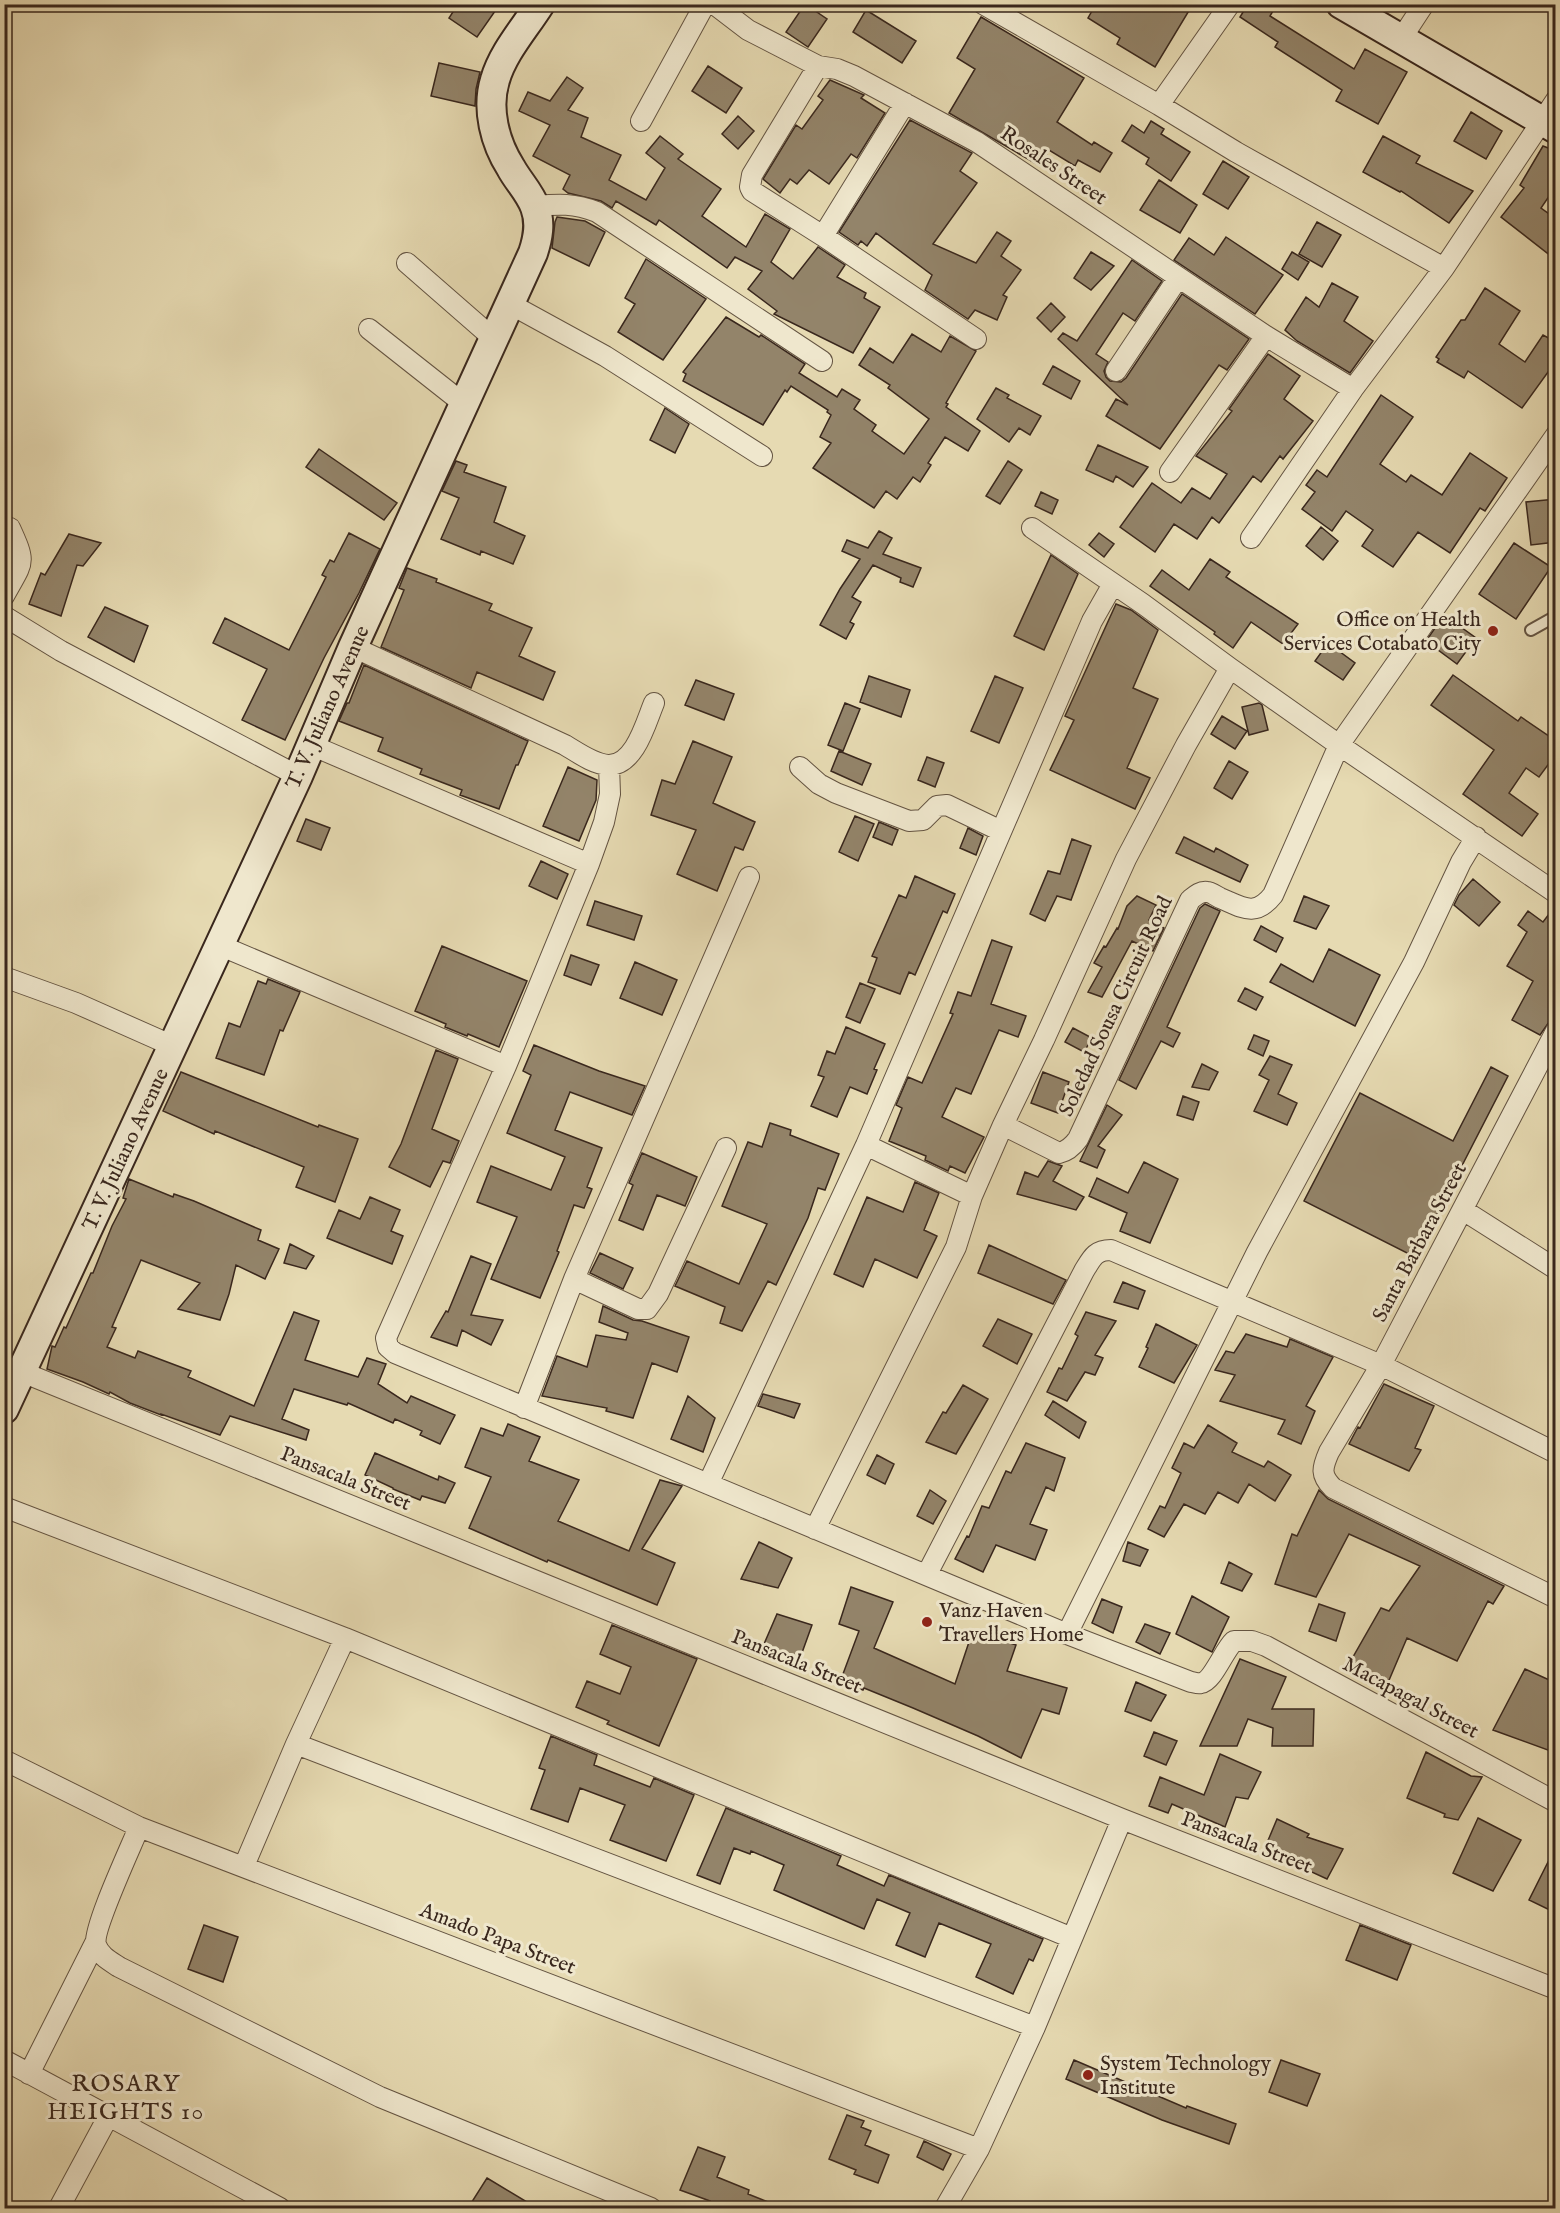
<svg xmlns="http://www.w3.org/2000/svg" width="1560" height="2213" font-family="'IM FELL English',serif">
<rect width="100%" height="100%" fill="#e6dab2"/>
<filter id="stains"><feTurbulence type="fractalNoise" baseFrequency=".00333" numOctaves="4"/><feColorMatrix values="0 0 0 0 .2 0 0 0 0 .09 0 0 0 0 .02 0 0 0 .5 -.17"/></filter>
<radialGradient id="worn" r=".72"><stop offset=".6" stop-color="#630" stop-opacity="0"/><stop offset="1" stop-color="#630" stop-opacity=".3"/></radialGradient>
<!-- building -->
<path fill="#93846a" stroke="#39271d" stroke-width="1.5" d="M458 4H500L477 37 449 18Z
M805 4 827 19 808 47 786 32Z
M1096 4H1193L1155 67 1117 44 1120 38 1088 18Z
M1248 4H1277L1270 16 1354 69 1365 49 1407 72 1378 124 1336 101 1342 90 1275 47 1278 42 1240 17Z
M866 10 916 41 902 63 853 32Z
M981 17 1084 78 1057 122 1092 145 1094 142 1112 153 1100 172 1078 160 1075 166 1049 150 1040 166 949 113 975 69 957 58Z
M439 63 480 72 476 89 475 106 431 96Z
M708 66 742 88 726 113 692 91Z
M567 77 583 88 568 110 588 118 581 137 621 155 609 180 646 200 665 168 646 153 660 136 683 154 678 159 721 189 702 216 746 247 765 214 790 229 771 262 793 279 818 247 845 265 837 277 866 293 864 298 880 307 853 353 774 314 777 311 748 289 762 271 735 257 727 268 659 220 656 225 616 201 612 208 601 201 568 193 563 189 570 175 533 156 550 125 519 111 528 92 550 101Z
M830 80 864 95 861 98 885 113 857 158 851 154 829 184 809 170 797 184 790 179 780 193 763 179 796 125 802 129 823 100 818 96Z
M1471 112 1502 131 1486 159 1454 141Z
M738 116 754 131 738 149 722 134Z
M910 120 972 153 960 171 977 183 933 244 976 263 997 232 1011 241 1001 256 1021 270 1003 295 1007 297 997 320 975 310 968 319 925 290 932 275 876 233 867 246 861 241 858 245 839 232Z
M1151 121 1164 129 1161 134 1190 152 1171 181 1146 164 1149 158 1122 141 1132 125 1144 133Z
M1383 136 1420 156 1416 163 1473 191 1449 223 1401 191 1400 192 1363 172Z
M1543 146 1556 151V186L1541 208 1556 219V260L1501 217 1524 188 1520 185Z
M1223 161 1249 177 1228 209 1203 194Z
M1159 180 1197 205 1180 233 1140 210Z
M557 217 585 221 605 232 589 266 552 248 555 222Z
M1317 222 1341 235 1322 267 1299 254Z
M1226 237 1283 275 1255 314 1174 260 1189 238 1214 255Z
M1091 252 1114 266 1091 290 1074 278Z
M1292 252 1309 262 1298 280 1282 269Z
M646 259 706 299 663 360 618 332 635 304 625 298Z
M1132 260 1162 281 1135 321 1123 313 1096 354 1108 362 1104 371 1106 377 1110 381 1121 382 1126 378 1182 294 1249 339 1227 370 1219 365 1160 449 1106 416 1116 399 1128 405 1058 339 1063 333 1077 341Z
M1332 283 1358 297 1344 321 1373 341 1350 373 1297 341 1285 330 1306 297 1319 307Z
M1485 288 1520 311 1499 344 1525 362 1543 335 1556 342V361L1522 408 1468 371 1464 378 1437 362 1439 359 1436 357 1461 320H1465Z
M1051 303 1065 317 1051 332 1037 318Z
M726 317 759 337 761 335 805 364 799 373 837 397 842 389 860 400 854 409 876 425 872 431 904 454 929 419 888 388 890 385 859 365 870 348 893 363 912 334 941 352 950 336 976 351 946 403 948 404 946 407 980 431 968 451 945 437 928 463 931 465 920 482 913 477 897 499 886 491 874 508 813 468 831 443 820 437 831 415 827 412 828 410 791 386 787 392 785 390 763 425 683 381 686 374 683 372Z
M1268 354 1300 376 1284 399 1313 421 1283 459 1280 456 1261 482 1253 476 1219 523 1212 517 1197 539 1174 524 1155 552 1120 527 1152 483 1181 503 1192 488 1210 499 1227 474 1196 456 1232 411 1229 409Z
M1053 366 1080 381 1071 399 1043 384Z
M996 388 1009 395 1007 398 1041 416 1030 435 1019 428 1009 442 977 419Z
M1381 395 1413 417 1380 464 1406 482 1411 475 1442 495 1470 453 1507 478 1485 511 1480 508 1450 553 1418 532 1393 567 1362 546 1373 530 1346 511 1332 531 1302 509 1315 492 1306 485 1317 470 1327 477Z
M665 408 689 424 675 453 650 440Z
M1098 445 1148 467 1133 487 1116 476 1113 482 1086 470Z
M319 449 397 503 384 520 306 467Z
M456 461 467 465 464 472 506 487 494 522 525 536 513 564 481 551 480 555 441 539 459 498 442 491Z
M1008 461 1022 470 1000 504 986 496Z
M1041 492 1058 500 1052 514 1035 506Z
M1556 499V542L1531 545 1526 502Z
M1321 527 1338 541 1323 560 1306 546Z
M879 531 892 538 883 554 921 568 913 587 900 582 901 578 873 565 852 597 861 602 850 622 854 624 846 639 820 625 840 589 860 559 842 551 847 540 868 548Z
M349 533 380 549 359 593 324 658 285 740 242 720 267 669 213 643 225 618 289 650 326 577 322 575 330 560 334 562Z
M1099 533 1114 544 1104 557 1089 545Z
M69 534 101 543 83 566 77 565 61 616 29 604 41 573 45 575Z
M1514 543 1551 567 1516 619 1479 594Z
M1051 555 1078 574 1044 650 1014 636Z
M1210 559 1230 572 1226 577 1298 624 1283 644 1251 622 1233 648 1214 634 1215 632 1150 586 1162 570 1189 590Z
M407 568 437 579 436 582 492 604 489 610 532 628 519 656 555 672 543 700 477 672 471 688 381 647 404 590 399 588Z
M1116 604 1131 610 1158 630 1133 688 1158 699 1127 768 1150 778 1135 809 1050 770 1074 720 1065 716Z
M105 607 148 626 134 662 88 637Z
M1444 615 1476 638 1457 664 1426 641Z
M1328 643 1355 663 1343 680 1315 661Z
M364 665 528 741 518 765H516L499 809 460 795 462 790 420 774 422 769 378 751 383 738 339 721 347 703H349Z
M1453 675 1518 721 1521 717 1556 741V754L1539 777 1526 768 1509 793 1538 814 1522 836 1463 794 1494 750 1431 705Z
M869 676 910 690 901 717 860 702Z
M995 676 1023 688 999 743 971 731Z
M696 680 734 694 724 720 685 705Z
M845 703 860 709 843 751 828 745Z
M1259 703 1262 705 1268 730 1249 735 1242 707Z
M1222 716 1247 731 1235 749 1211 734Z
M693 741 732 757 713 803 755 822 743 850 735 847 717 891 677 874 696 830 651 815 662 780 675 784Z
M839 751 871 764 862 785 831 771Z
M927 757 944 763 935 787 918 780Z
M1229 761 1248 772 1232 799 1214 788Z
M568 767 597 780 596 800 579 841 543 826Z
M855 816 874 824 858 861 839 852Z
M306 819 330 828 321 850 297 841Z
M879 822 898 830 892 845 873 837Z
M968 828 983 836 976 855 960 848Z
M1184 837 1214 852 1216 848 1248 865 1240 882 1176 853Z
M1072 839 1091 846 1071 900 1057 896 1045 921 1030 914 1048 871 1060 874Z
M541 861 568 874 557 899 529 886Z
M915 876 955 894 947 913 943 911 915 975 909 972 900 994 868 982 877 958 872 956 899 895 906 898Z
M1473 879 1500 902 1479 926 1454 905 1459 895Z
M1137 896 1156 905 1149 920 1164 928 1153 951 1132 941 1102 997 1088 992 1102 967 1094 963 1104 946 1106 947 1117 928 1118 929 1127 906Z
M1304 896 1329 906 1316 929 1294 921Z
M595 901 642 916 634 940 587 925Z
M1205 904 1220 911 1167 1027 1180 1033 1173 1047 1161 1041 1136 1089 1119 1080 1200 908Z
M1556 905V1012L1540 1035 1512 1020 1533 981 1507 966 1527 932 1518 925 1528 911 1543 922Z
M1261 926 1283 938 1276 952 1254 940Z
M992 940 1012 947 991 1004 1026 1016 1018 1037 999 1030 971 1094 956 1088 942 1117 984 1137 965 1173 950 1166 948 1171 925 1160 926 1156 889 1141 902 1108 896 1105 908 1077 922 1083 953 1014 950 1013 958 992 971 996Z
M442 946 527 981 499 1047 468 1034 467 1036 445 1027 446 1024 415 1011Z
M1329 949 1380 975 1355 1026 1270 982 1281 964 1313 982Z
M571 955 599 965 591 985 564 975Z
M635 962 677 980 662 1015 620 998Z
M268 979 300 992 283 1031 280 1030 264 1075 216 1058 229 1023 240 1027 258 981 266 984Z
M860 983 875 989 860 1023 846 1017Z
M1245 988 1263 997 1256 1010 1238 1001Z
M846 1027 885 1044 874 1069 877 1070 867 1094 850 1087 837 1117 811 1106 824 1077 818 1075 827 1051 835 1054Z
M1073 1028 1092 1038 1084 1052 1065 1042Z
M1254 1035 1269 1041 1263 1056 1248 1049Z
M534 1045 599 1071 645 1086 632 1115 570 1092 555 1130 602 1148 587 1187 592 1189 584 1208 574 1205 557 1251 559 1252 540 1298 491 1279 517 1217 477 1202 491 1166 551 1190 565 1157 507 1133 531 1075 523 1071Z
M436 1050 458 1059 432 1129 459 1141 450 1163 443 1161 430 1187 389 1167 401 1144Z
M1270 1056 1292 1065 1278 1094 1297 1103 1287 1125 1254 1111 1269 1080 1259 1075Z
M1202 1064 1218 1072 1209 1090 1192 1087Z
M1491 1067 1508 1076 1415 1257 1304 1201 1360 1093 1453 1141Z
M181 1072 318 1127 319 1125 358 1139 335 1202 296 1187 304 1167 215 1131 214 1134 163 1111Z
M1043 1072 1069 1082 1058 1113 1031 1103Z
M1183 1096 1199 1102 1193 1120 1177 1115Z
M1107 1105 1122 1115 1098 1146 1105 1150 1097 1168 1080 1161Z
M770 1123 791 1130 790 1135 839 1154 825 1190 818 1188 808 1218 776 1285 768 1281 742 1331 720 1323 725 1307 675 1286 687 1261 739 1284 767 1224 722 1206 748 1142 762 1147Z
M642 1153 697 1177 685 1206 657 1195 643 1230 619 1220 633 1185 629 1183Z
M1048 1161 1062 1166 1053 1181 1084 1197 1076 1210 1017 1194 1025 1172 1038 1177Z
M1144 1162 1178 1179 1150 1243 1120 1231 1127 1213 1089 1196 1097 1178 1128 1193Z
M129 1179 173 1197 174 1194 194 1201 261 1230 258 1240 279 1249 265 1279 236 1265 229 1294 220 1320 178 1309 200 1283 141 1260 112 1327 116 1328 107 1347 135 1358 138 1351 191 1371 188 1377 254 1406 294 1312 319 1321 305 1360 358 1377 367 1358 386 1364 378 1384 407 1403 411 1396 455 1415 440 1444 420 1435 422 1431 395 1419 393 1423 348 1403 347 1405 294 1389 282 1419 309 1430 306 1440 230 1416 220 1435 161 1414V1415L130 1403 110 1392 109 1394 83 1382 47 1369 52 1346 55 1347 64 1327 66 1328 91 1273H93L112 1226 126 1199 123 1198Z
M915 1182 939 1193 924 1230 937 1236 917 1278 875 1259 863 1287 834 1274 867 1197 903 1212Z
M370 1197 400 1210 391 1231 403 1236 392 1264 327 1238 339 1210 360 1219Z
M290 1244 314 1256 306 1269 284 1263Z
M989 1245 1066 1280 1053 1304 978 1273Z
M600 1253 633 1268 623 1289 590 1273Z
M471 1256 491 1264 471 1315 503 1320 491 1345 462 1330 457 1346 431 1337 446 1311 448 1312Z
M1123 1282 1145 1291 1138 1309 1114 1302Z
M603 1306 633 1320 642 1321 689 1337 677 1372 652 1363 633 1418 606 1411 607 1408 542 1396 557 1356 587 1367 596 1335 626 1340 628 1333 599 1322Z
M1086 1312 1116 1321 1095 1355 1103 1358 1095 1375 1085 1372 1067 1401 1047 1392 1059 1368 1062 1369 1078 1336 1075 1334Z
M998 1319 1032 1334 1017 1364 983 1346Z
M1156 1324 1197 1345 1174 1383 1139 1367 1148 1348 1146 1347Z
M1246 1334 1287 1347 1290 1339 1333 1357 1306 1406 1315 1411 1301 1444 1278 1434 1285 1420 1220 1401 1235 1375 1215 1370 1226 1351 1234 1353Z
M1384 1384 1434 1406 1415 1448 1421 1450 1409 1471 1349 1444 1358 1427 1360 1428Z
M963 1385 988 1399 956 1454 926 1442 943 1412 946 1413Z
M763 1394 800 1404 794 1418 758 1406Z
M688 1396 715 1418 703 1452 671 1439Z
M1053 1401 1086 1422 1079 1438 1045 1415Z
M508 1424 540 1437 529 1461 579 1480 558 1521 629 1551 660 1480 682 1486 642 1549 675 1563 657 1605 548 1560 547 1562 469 1528 491 1477 465 1467 481 1428 503 1436Z
M1208 1425 1237 1443 1232 1452 1264 1467 1268 1461 1291 1475 1275 1501 1249 1484 1238 1503 1218 1492 1205 1514 1184 1504 1164 1537 1148 1529 1160 1506 1165 1508 1181 1473 1172 1468 1184 1443 1194 1448Z
M1026 1443 1065 1458 1054 1491 1046 1487 1030 1524 1047 1530 1035 1560 996 1545 983 1572 955 1559 967 1536 969 1537 982 1506 989 1508 1006 1471 1011 1473Z
M375 1453 438 1480 439 1476 455 1483 445 1503 422 1496 420 1500 393 1489V1488L365 1475Z
M877 1455 894 1464 885 1484 867 1475Z
M930 1490 946 1501 933 1524 917 1516Z
M1319 1490 1328 1499 1504 1586 1493 1604 1488 1601 1457 1661 1407 1638 1387 1685 1349 1664 1381 1608 1389 1611 1420 1566 1349 1534 1316 1597 1275 1584 1292 1534 1297 1536Z
M759 1542 792 1558 778 1588 741 1579Z
M1128 1542 1148 1550 1140 1566 1123 1561Z
M1229 1562 1252 1574 1242 1591 1221 1583Z
M851 1587 893 1602 874 1648 955 1684 973 1630 1016 1645 1007 1671 1067 1688 1059 1714 1042 1709 1021 1758 978 1736 913 1708 864 1688 863 1690 840 1682 859 1631 839 1624Z
M1192 1596 1229 1617 1212 1652 1176 1634Z
M1102 1599 1122 1607 1113 1633 1092 1623Z
M1319 1604 1345 1613 1336 1641 1309 1631Z
M777 1614 812 1625 799 1661 761 1651Z
M1145 1624 1170 1633 1160 1654 1136 1642Z
M612 1625 697 1659 659 1746 607 1724 609 1721 576 1707 587 1681 620 1694 631 1667 600 1654Z
M1240 1659 1286 1677 1272 1709H1314L1313 1746H1272L1273 1728 1248 1719 1237 1746H1200Z
M1525 1669 1556 1683V1753L1493 1730Z
M1136 1682 1166 1695 1151 1721 1125 1711Z
M1154 1732 1177 1741 1166 1765 1144 1756Z
M551 1736 597 1755 594 1765 650 1787 654 1778 694 1795 666 1861 610 1840 625 1805 580 1788 568 1822 531 1809 545 1770 539 1768Z
M1426 1752 1471 1776 1482 1777 1458 1820 1444 1817 1445 1814 1407 1798Z
M1220 1754 1261 1772 1248 1799 1236 1797 1225 1827 1172 1804 1168 1813 1149 1806 1160 1777 1204 1795Z
M726 1808 841 1856 837 1865 884 1886 889 1875 1043 1939 1033 1961 1029 1959 1013 1994 976 1977 991 1944 939 1923 925 1957 896 1945 910 1913 877 1899 864 1929 774 1890 784 1865 751 1851 750 1854 734 1848 720 1884 697 1875Z
M1478 1818 1521 1840 1493 1891 1453 1873Z
M1277 1819 1309 1834 1307 1837 1343 1849 1327 1879 1264 1850Z
M1556 1846V1913L1529 1900Z
M204 1925 238 1937 223 1982 188 1969Z
M1360 1925 1411 1945 1397 1980 1346 1960Z
M1074 2060 1186 2108 1187 2106 1236 2124 1229 2144 1162 2120 1066 2079Z
M1281 2060 1320 2074 1307 2106 1269 2092Z
M847 2115 864 2121 861 2127 871 2131 865 2145 889 2155 878 2183 854 2174 856 2170 829 2159Z
M924 2141 951 2154 943 2170 917 2157Z
M698 2147 725 2157 717 2177 749 2190 748 2194 783 2208H716L708 2205 710 2201 680 2190Z
M487 2178 537 2208H468Z"/>
<g fill="none" stroke-linecap="round" stroke-linejoin="round">
<!-- service casing -->
<g stroke="#645442" stroke-width="14">
<path id="service" d="M1531 630 1556 616"/>
</g>
<!-- minor casing -->
<g stroke="#645442" stroke-width="22">
<path id="minor" d="M714 4 748 30 818 66 837 69 854 76 977 142 1266 336 1353 389
M983 4 1159 105 1236 152 1444 268
M1401 39 1424 4
M818 66 752 175 750 187 752 191 823 236 905 103
M1159 105 1230 4
M641 121 705 4
M535 206C559 204 574 203 597 212L822 361
M823 236 976 339
M407 263 494 339
M510 304 605 356 762 456
M369 329 464 404
M1116 371 1178 278
M1170 472 1266 336
M1032 528 1143 604 1230 668 1339 745 1556 893
M1251 538 1353 389 1444 268 1556 100
M4 596C23 561 27 565 10 528
M4 616 61 651 298 776
M353 647 565 745C577 752 593 764 608 765 635 766 646 722 654 703
M311 745 589 864
M609 765 610 794 604 822 589 864 506 1066 386 1338 388 1347 395 1353 1067 1634 1191 1682C1194 1682 1197 1684 1201 1683 1213 1681 1224 1650 1234 1641H1252L1266 1646 1556 1802
M800 767 819 784 836 793 909 821 923 820 937 806 947 805 1001 831
M219 945 506 1066
M4 977 76 1003 173 1046
M1556 1031 1381 1365 1329 1452C1322 1468 1320 1475 1333 1488L1556 1598
M1003 1125 1059 1153C1068 1151 1073 1146 1078 1139L1190 900C1195 896 1200 891 1207 892 1211 892 1216 896 1220 898 1242 907 1255 918 1273 895L1339 745 1556 435
M866 1145 972 1196 1003 1125 1044 1040 1126 859 1186 745 1230 668
M1463 1210 1556 1269
M574 1279 638 1309H647L658 1294 726 1148
M22 1372 1122 1819 1556 1989
M524 1408 574 1279 749 877
M708 1484 866 1145 1092 621 1113 584
M4 1507 345 1638 1072 1938
M815 1529 956 1247 972 1196
M927 1574 1084 1271C1092 1258 1095 1250 1111 1250L1381 1365 1556 1453
M1067 1634 1257 1252 1414 962 1461 862 1476 837
M296 1744 1035 2027
M4 1760 139 1827 979 2149
M139 1827C131 1847 92 1930 96 1945 100 1956 110 1961 119 1967L380 2097 651 2208
M244 1866 296 1744 345 1638
M4 2060 280 2208
M29 2074 95 1943
M59 2208 108 2117
M945 2208 979 2149 1035 2027 1122 1819"/>
</g>
<!-- secondary casing -->
<g stroke="#39271d" stroke-width="32">
<path id="secondary" d="M1341 4 1556 129
M4 1409 298 776 353 647 533 253C538 238 541 223 535 207 530 193 518 181 511 168 495 143 486 109 495 80 503 52 525 28 540 4"/>
</g>
<!-- service -->
<use href="#service" stroke="#efe7cd" stroke-width="10"/>
<!-- minor -->
<use href="#minor" stroke="#efe7cd" stroke-width="20"/>
<!-- secondary -->
<use href="#secondary" stroke="#efe7cd" stroke-width="28"/>
</g>
<!-- markers -->
<g fill="#8f2418" stroke="#efe7cd" stroke-width="2">
<circle cx="1493" cy="631" r="6"/>
<circle cx="927" cy="1622" r="6"/>
<circle cx="1088" cy="2075" r="6"/>
</g>
<g text-anchor="middle" stroke-width="6" stroke-linejoin="round" paint-order="stroke">
<!-- street labels -->
<g font-size="21" fill="#39271d" stroke="#efe7cd">
<text transform="translate(1054 165) rotate(34)" y="7">Rosales Street</text>
<text transform="translate(327 707) rotate(-66)" y="7">T. V. Juliano Avenue</text>
<text transform="translate(1115 1006) rotate(-65)" y="7">Soledad Sousa Circuit Road</text>
<text transform="translate(125 1149) rotate(-65)" y="7">T. V. Juliano Avenue</text>
<text transform="translate(1419 1242) rotate(-62)" y="7">Santa Barbara Street</text>
<text transform="translate(346 1478) rotate(22)" y="7">Pansacala Street</text>
<text transform="translate(797 1661) rotate(22)" y="7">Pansacala Street</text>
<text transform="translate(1411 1697) rotate(28)" y="7">Macapagal Street</text>
<text transform="translate(1247 1842) rotate(21)" y="7">Pansacala Street</text>
<text transform="translate(498 1938) rotate(21)" y="7">Amado Papa Street</text>
</g>
<!-- poi labels -->
<g font-size="21" fill="#39271d" stroke="#efe7cd" text-anchor="start">
<text x="1481" y="626" text-anchor="end">Office on Health<tspan x="1481" dy="24">Services Cotabato City</tspan></text>
<text x="939" y="1617">Vanz Haven<tspan x="939" dy="24">Travellers Home</tspan></text>
<text x="1100" y="2070">System Technology<tspan x="1100" dy="24">Institute</tspan></text>
</g>
<!-- quarter labels -->
<g font-size="24" letter-spacing="1.5" fill="#39271d" stroke="#efe7cd">
<text x="126" y="2091">ROSARY<tspan x="126" dy="28">HEIGHTS 10</tspan></text>
</g>
</g>
<!-- margin -->
<rect width="1560" height="2213" fill="none" stroke="#e6dab2" stroke-width="24"/>
<rect x="6" y="6" width="1548" height="2201" fill="none" stroke="#39271d" stroke-width="3"/>
<rect x="12" y="12" width="1536" height="2189" fill="none" stroke="#39271d" stroke-width="1.5"/>
<rect width="100%" height="100%" filter="url(#stains)"/>
<rect width="100%" height="100%" fill="url(#worn)"/>
</svg>
